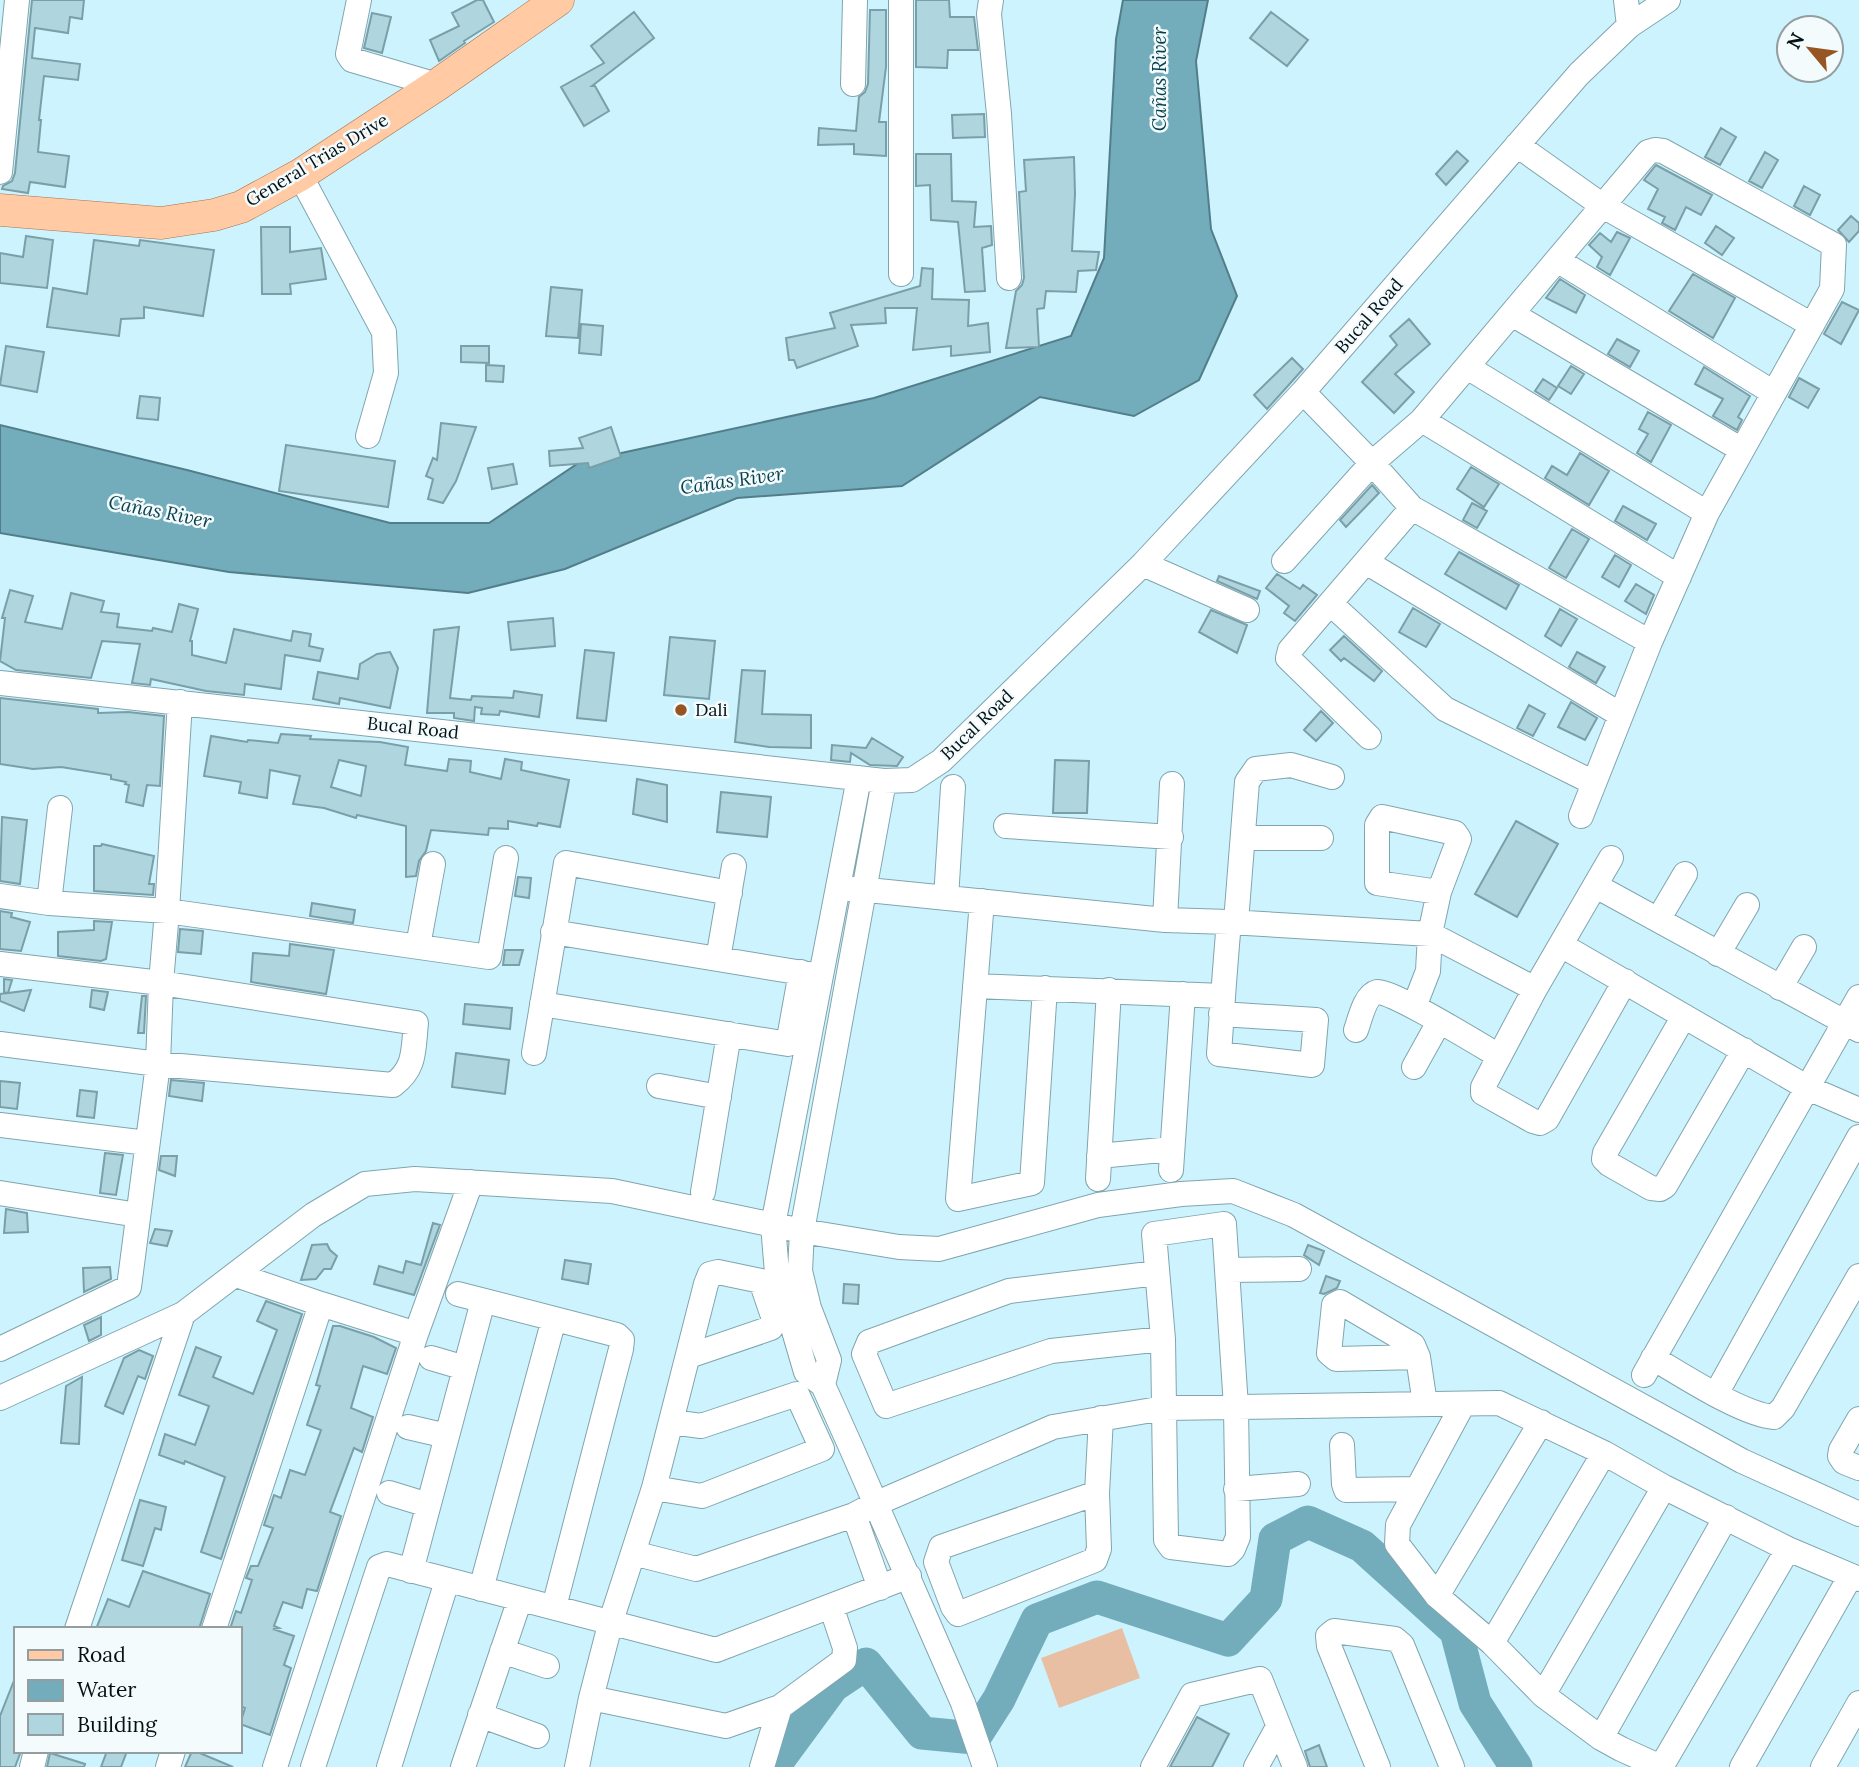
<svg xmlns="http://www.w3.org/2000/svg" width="1859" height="1767" font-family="Lora,serif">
<rect width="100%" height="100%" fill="#cdf4fe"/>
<!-- green -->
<path fill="#e9bfa4" d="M1122 1628 1140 1678 1059 1708 1041 1658Z"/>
<!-- water -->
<path fill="#73adbc" stroke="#527e8a" stroke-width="2" d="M1123 0H1208L1196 61 1211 229 1237 296 1199 380 1134 416 1040 397 902 486 737 498 565 569 468 593 229 572 0 533V425L187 470 390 523H489L580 462 874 398 1071 336 1104 258 1116 39Z"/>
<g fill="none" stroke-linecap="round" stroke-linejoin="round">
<!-- river -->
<path stroke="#73adbc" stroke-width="33" d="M775 1767 777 1762 833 1686 866 1664 922 1733 974 1738 999 1699 1037 1620 1097 1597 1228 1640 1266 1599 1275 1539 1308 1522 1362 1546 1456 1631 1475 1703 1516 1767"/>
</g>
<!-- building -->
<path fill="#afd5df" stroke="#7a9fa8" stroke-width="2" fill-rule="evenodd" d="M32 0H84L82 19 70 17 68 33 35 28 32 58 80 64 78 80 44 76 39 120H41L38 152 69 156 65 187 30 182 28 193 2 189 3 186 12 181 15 173Z
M477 0H483L494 22 464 41 465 43 439 61 430 40 459 26 452 13Z
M916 0H949L950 17H974L978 50H948L947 68 916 67Z
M870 10H886V67L879 122H886V156L854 154V144L818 145 819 128 856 131 859 97 865 92 868 84Z
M634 12 654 38 592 86H595L609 111 584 126 561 87 604 63 591 46Z
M1271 12 1308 40 1287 66 1250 38Z
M372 13 391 17 382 53 364 48Z
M984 114 985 137 953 138 952 115Z
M1721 128 1736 137 1720 165 1705 157Z
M1457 151 1468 161 1446 185 1436 174Z
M1765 152 1778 160 1762 188 1749 181Z
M916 154H951L952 201 976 202 974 227 991 226 992 245 982 248 985 291 965 292 958 222 931 220 930 185 916 186Z
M1074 157 1075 194 1072 251 1099 252 1096 270 1078 271 1076 292 1046 291 1044 308 1037 309 1039 347 1006 348 1016 291 1022 285 1024 278 1019 192 1026 191 1024 160Z
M1656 165 1712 195 1701 215 1686 207 1675 230 1662 223 1665 217 1648 209 1658 189 1644 180Z
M1804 186 1820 195 1810 215 1794 206Z
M1851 216 1859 223V231L1849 242 1838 230Z
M1716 226 1734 238 1722 255 1705 243Z
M261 227H290V252L321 248 326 279 290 284 291 294H262Z
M1617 232 1630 238 1610 275 1597 267 1602 257 1589 245 1600 233 1611 242Z
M26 236 53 240 47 288 0 283V253L23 257Z
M94 240 139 246 140 240 214 250 203 316 144 307V318L121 319 119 336 47 327 53 288 87 294Z
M922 268 933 269 932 299 969 300 968 326 988 323 990 352 951 356V346L913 350 917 308H885L886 323 851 325 858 346 797 368 794 360H789L786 338 835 328 830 313 920 286Z
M1693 274 1735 298 1713 338 1669 311Z
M1560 279 1585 295 1576 313 1546 298Z
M551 287 582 290 578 338 546 336Z
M1842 302 1859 310 1841 344 1824 334Z
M1409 319 1430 344 1395 374 1414 392 1394 413 1362 382 1397 345 1390 336Z
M581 324 603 326 601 355 579 353Z
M1617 339 1639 351 1630 367 1608 354Z
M6 346 44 352 37 392 0 385Z
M461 346H489V363L461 362Z
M1292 358 1303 369 1267 409 1254 395Z
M486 365 504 366 503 382 486 381Z
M1571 366 1584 374 1571 394 1558 386Z
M1704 367 1750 396 1738 417 1742 420 1737 430 1713 416 1723 399 1695 384Z
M1799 378 1819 389 1808 408 1789 397Z
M1543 379 1557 388 1549 400 1535 391Z
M140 396 160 398 158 420 137 418Z
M1648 412 1671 425 1651 462 1637 453 1648 434 1639 429Z
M441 423 476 427 456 481 443 503 428 499 433 479 426 476 433 458 437 460Z
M611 427 621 457 589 468 588 463 550 466 549 451 583 448 579 438Z
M286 445 395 461 388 507 279 491Z
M1580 453 1609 471 1589 505 1545 478 1552 466 1567 475Z
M513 464 517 484 492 489 488 468Z
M1471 467 1499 484 1484 507 1457 489Z
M1372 485 1379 493 1346 527 1340 520Z
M1472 503 1487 511 1477 528 1463 520Z
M1623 506 1656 524 1647 540 1615 521Z
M1572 529 1589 539 1566 578 1549 568Z
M1459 552 1519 585 1506 609 1445 574Z
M1615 555 1631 565 1619 587 1602 577Z
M1277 574 1300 589 1303 585 1317 595 1295 621 1284 613 1289 606 1266 588Z
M1219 576 1260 591 1257 599 1217 581Z
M1636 584 1654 595 1646 614 1625 601Z
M10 590 33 596 25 622 62 629 71 593 104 601 101 612 119 614 117 627 152 631 153 628 172 632 179 604 198 609 190 641H192V655L226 663 234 629 291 641 293 631 311 634 309 646 323 649 320 661 285 655 281 689 245 684 244 695 206 691 151 679 150 685 132 683 140 644 102 641 91 678 16 670 0 661 5 618H2Z
M1413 608 1440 624 1426 647 1399 632Z
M1560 609 1577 619 1561 646 1545 636Z
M1211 610 1247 625 1237 653 1199 632Z
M553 618 555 646 511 650 508 622Z
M459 627 450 698 471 700 472 696 513 698 514 691 542 695 539 717 500 711 499 715 481 714 482 708 475 707 474 721 454 718V713H427L434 630Z
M1344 636 1382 671 1374 681 1344 658 1341 661 1330 650Z
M670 637 715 641 709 699 664 695Z
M585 650 614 653 606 721 577 718Z
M390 652 398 668 390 708 340 698 339 704 313 699 318 672 358 679 360 664 377 654Z
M1577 652 1605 667 1596 683 1569 667Z
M742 670 765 671 762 714 811 715V748L769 747 735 742Z
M0 698 98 709V713L128 712 164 716 160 786 147 785 143 806 126 802 129 785 125 784 126 782 111 779V775L61 767 33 769 0 764Z
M1571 702 1597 718 1585 740 1558 727Z
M1529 705 1545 714 1533 736 1517 728Z
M1321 711 1333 723 1316 741 1304 730Z
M281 734 311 736 310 739 380 742 408 747 405 765 447 771 449 759 471 761 470 772 501 779 505 759 522 762 521 770 569 780 560 827 538 823 537 826 508 821V829L489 828 488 835 431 830 426 851 419 861 416 876 406 877V826L357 815 356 818 324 808 293 804 300 776 270 770 267 798 239 793 241 782 204 776 211 736 247 742 248 740 278 743ZM339 760 366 766 361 796 331 787Z
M872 738 903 757 897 766 870 765 851 753 850 762 831 760 832 745 866 748Z
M1055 760 1089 761 1087 813H1053Z
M637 779 667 785V822L633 814Z
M721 792 771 797 767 837 717 832Z
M2 817 27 820 20 884 0 881Z
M1516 821 1558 844 1517 917 1475 894Z
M102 844 154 856 149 884H154L153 895 94 891V846H101Z
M518 877 531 878 529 898 515 896Z
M312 903 355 910 353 923 310 916Z
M0 911 12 913 11 917 30 922 21 951 0 949Z
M94 921 112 922 106 959 101 961 58 956V932L94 930Z
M180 929 203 931 201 954 178 952Z
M290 944 334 950 326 994 251 982 253 953 289 956Z
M505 950H523L519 965H503Z
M4 979 12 980 8 993 31 990 24 1011 0 1001V994L7 993 4 992Z
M92 990 108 992 104 1010 90 1007Z
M142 996H146L144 1033H138Z
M465 1004 512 1008 510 1029 463 1024Z
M456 1053 509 1060 505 1094 452 1087Z
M171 1080 204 1083 202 1101 169 1096Z
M0 1081 20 1083 17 1109 0 1107Z
M80 1090 97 1092 94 1118 77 1116Z
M105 1153 123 1155 116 1195 100 1193Z
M161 1156H177L175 1176 159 1170Z
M6 1209 27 1213 28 1232 4 1233Z
M433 1223 440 1225 414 1295 374 1284 379 1266 403 1273 406 1261 421 1265Z
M155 1229 172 1231 167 1246 150 1243Z
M327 1244 330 1250 337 1256 331 1269H324L316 1279 301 1280 312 1245Z
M1308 1245 1324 1251 1319 1265 1304 1255Z
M565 1260 591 1264 588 1284 562 1279Z
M110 1267 111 1279 84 1292 83 1268Z
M1326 1276 1340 1281 1337 1288 1324 1294 1320 1293Z
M844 1284 859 1285 858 1304 843 1303Z
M266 1301 302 1314 221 1559 201 1552 225 1477 185 1461 184 1464 159 1455 165 1434 195 1445 209 1406 179 1395 196 1347 221 1357 213 1377 253 1394 277 1330 257 1321Z
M101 1317V1335L89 1341 84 1325Z
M333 1326H340L374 1337 396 1348 387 1374 363 1366 351 1408 373 1417 362 1452 354 1448 330 1512 341 1516 317 1591 307 1589 302 1608 283 1602 274 1626 279 1628 273 1629 294 1636 284 1665 291 1668 270 1735 240 1724 245 1708 240 1706V1629H230L236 1611 241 1613 252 1580 246 1578 251 1566H258L273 1528 264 1525 274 1495 281 1498 290 1470 305 1475 321 1430 307 1425 320 1386 316 1385Z
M139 1350 153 1356 145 1379 138 1376 123 1414 105 1406 124 1358Z
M82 1377 79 1444 61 1443 66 1386Z
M140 1500 166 1507 161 1530 155 1528 143 1566 122 1560Z
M143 1571 210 1594 199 1629H96L108 1599 129 1607Z
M15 1678 16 1751H21L15 1767H0V1716Z
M1197 1717 1229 1734 1212 1767H1170Z
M1319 1745 1327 1767H1310L1305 1751Z
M107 1751H127L121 1767H101Z
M192 1751H195L233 1767H185Z
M50 1753 85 1764 84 1767H47Z"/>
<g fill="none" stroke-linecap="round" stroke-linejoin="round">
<!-- minor casing -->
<g stroke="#80a5ae" stroke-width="26">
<path id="minor" d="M359 0 348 54 352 60 437 85
M991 0 989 14 999 114 1009 278
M1626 0 1629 26
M853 84 855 0
M1517 145 1603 206 1812 325
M0 172 17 0
M300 175 384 332 386 373 368 436
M1557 260 1774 393
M901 274V0
M1512 314 1742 450
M1467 367 1707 513
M1303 392 1372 463 1412 508 1650 642
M1422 420 1679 577
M1284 561 1372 463 1422 420 1648 152 1655 150 1663 151 1834 245 1832 289 1707 513 1650 642 1581 816
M1366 562 1621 715
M1143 564 1247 610
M1331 604 1445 709 1594 783
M0 683 884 781 912 780 941 761 1143 564 1303 392 1579 74 1629 26 1668 0
M1369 737 1288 658 1290 650 1412 508
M859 778 773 1225 777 1273 806 1372 823 1385 850 1445 963 1703 985 1767
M1006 826 1171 837
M1243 838H1321
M1611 858 1535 989 1483 1087V1093L1533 1121 1540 1123 1547 1119 1625 981
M1596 886 1859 1030
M838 887 1165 920 1229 922 1430 934 1535 989
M0 896 49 903 167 911 489 957 506 858
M946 898 953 787
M982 901 958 1199 1032 1183 1045 988
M49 903 60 808
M1165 920 1172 784
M1658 920 1685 874
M1236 922 1247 782 1256 769 1291 765 1332 777
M553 932 815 975
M1561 945 1808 1088 1859 1110
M418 946 433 864
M1718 954 1747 905
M718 959 734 866
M0 964 161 983 416 1023C413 1050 416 1068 393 1085L158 1064 0 1044
M975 986 1223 996
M1780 988 1804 947
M542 1004 788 1044 801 972
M1414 1007 1428 971 1430 934 1439 892 1459 839 1455 833 1382 817 1377 825V883L1439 892
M1221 1014 1316 1020 1312 1065 1219 1054C1222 1010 1225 966 1229 922
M1684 1016 1605 1153 1604 1159 1609 1164 1651 1188 1660 1189 1665 1186 1744 1050
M1356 1030C1360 1019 1365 995 1377 992 1389 989 1482 1046 1499 1056
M534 1053 566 863 730 893
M1414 1067 1439 1022
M659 1086 719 1097
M0 1125 147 1143
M1099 1156 1172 1149
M1171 1170 1183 994
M1098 1179 1109 990
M703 1192 729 1034
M0 1193 138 1215
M1224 1224 1236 1407 1238 1537 1233 1549 1228 1554 1171 1547 1166 1540 1163 1339 1154 1234Z
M1227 1270 1299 1269
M1157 1273 1009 1291 869 1342 864 1354 886 1406 1051 1351 1163 1339
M236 1275 321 1304
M458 1294 617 1335 622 1340 621 1349 554 1607
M0 1349 129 1287 158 1064 161 983 167 911 180 702
M1418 1357 1336 1359 1329 1353 1334 1305 1340 1302 1413 1345 1418 1357 1425 1404
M431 1358 465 1368
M1653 1358C1682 1375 1743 1415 1774 1417L1783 1408 1859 1276
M1644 1375 1859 997
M823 1385 829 1360 809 1308 800 1271 802 1231 884 781
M1716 1394 1859 1137
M0 1398 183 1314 313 1215 365 1184 415 1179 612 1191 802 1231 899 1247 939 1249 1098 1205 1181 1194 1233 1191 1294 1215 1742 1461 1859 1514
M1463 1404 1398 1525 1397 1544 1437 1596 1492 1643 1543 1695 1601 1738 1621 1749 1654 1764 1664 1762 1788 1549
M1859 1419 1841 1450 1840 1456 1844 1462 1859 1468
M408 1427 447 1436
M1342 1445 1344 1484 1346 1490 1417 1489
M654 1488 702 1496 822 1449 797 1394 701 1426 672 1422
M1236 1489 1298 1484
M389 1493 428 1505
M1097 1493 941 1547 936 1562 953 1607 958 1614 1095 1560 1099 1549 1097 1493 1101 1418
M854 1515 880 1588
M633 1553 696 1569 854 1515 875 1504 1053 1427 1164 1408 1499 1403 1604 1453 1664 1487 1788 1549 1859 1579
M411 1571 483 1301
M481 1589 554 1319
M1437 1596 1541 1422
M77 1629 183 1314
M214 1629 321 1304 416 1334
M1492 1643 1604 1453
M502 1651 547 1666
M1543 1695 1664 1487
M591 1698 726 1726 780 1707 844 1660 845 1648 831 1606
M480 1715 537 1736
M1601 1738 1726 1517
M32 1767 36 1751
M168 1767 173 1751
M275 1767 416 1334 471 1182
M313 1767 379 1567 387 1564 716 1650 909 1576
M389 1767 447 1581
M463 1767 520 1599
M577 1767 591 1698 611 1621 654 1488 706 1284 710 1274 718 1272 761 1281 774 1319 771 1328 689 1356
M762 1767 780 1707
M1153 1767 1192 1695 1260 1679 1295 1767
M1256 1767 1278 1727
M1378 1767 1329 1646 1328 1636 1334 1631 1395 1639 1402 1645 1452 1767
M1742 1767 1850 1577
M1823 1767 1859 1703"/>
</g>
<!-- major casing -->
<g stroke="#a8734b" stroke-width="33">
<path id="major" d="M0 210 161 223 214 215 241 207 300 175 437 85 558 0"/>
</g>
<!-- minor -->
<use href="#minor" stroke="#fff" stroke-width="24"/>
<!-- major -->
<use href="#major" stroke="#ffcaa4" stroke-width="32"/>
</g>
<!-- markers -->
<circle fill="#965522" stroke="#f3fbfd" stroke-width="2.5" cx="681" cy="710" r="7"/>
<g text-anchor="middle" stroke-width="5" stroke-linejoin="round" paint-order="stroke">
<!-- street labels -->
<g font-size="18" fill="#051215" stroke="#f3fbfd">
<text transform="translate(317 160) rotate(-31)" y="6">General Trias Drive</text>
<text transform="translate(1369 316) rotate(-49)" y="6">Bucal Road</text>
<text transform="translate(977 725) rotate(-44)" y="6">Bucal Road</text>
<text transform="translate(413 728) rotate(6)" y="6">Bucal Road</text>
</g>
<!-- poi labels -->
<g font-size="18" fill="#051215" stroke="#f3fbfd" text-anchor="start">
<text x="695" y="716">Dali</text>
</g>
<!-- water labels -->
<g font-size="19" font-style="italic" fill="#073f4a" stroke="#f3fbfd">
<text transform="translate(1159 79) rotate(-90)" y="7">Cañas River</text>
<text transform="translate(732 480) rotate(-8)" y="7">Cañas River</text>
<text transform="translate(160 511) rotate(11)" y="7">Cañas River</text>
</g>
</g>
<!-- legend -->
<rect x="14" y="1627" width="228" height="126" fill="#f3fbfd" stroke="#949ea0" stroke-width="2"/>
<rect x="28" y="1650" width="35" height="10" fill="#ffcaa4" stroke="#949ea0" stroke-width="2"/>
<text x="77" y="1662" font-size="21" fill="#051215">Road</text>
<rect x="28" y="1680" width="35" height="21" fill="#73adbc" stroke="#949ea0" stroke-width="2"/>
<text x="77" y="1697" font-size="21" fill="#051215">Water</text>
<rect x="28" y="1714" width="35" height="21" fill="#afd5df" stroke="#949ea0" stroke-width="2"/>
<text x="77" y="1732" font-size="21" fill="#051215">Building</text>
<!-- north arrow -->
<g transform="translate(1810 49) rotate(299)"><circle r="33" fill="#f3fbfd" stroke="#949ea0" stroke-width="2"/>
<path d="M0-5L12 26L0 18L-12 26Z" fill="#965522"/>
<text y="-10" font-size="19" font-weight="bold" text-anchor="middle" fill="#051215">N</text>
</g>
</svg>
